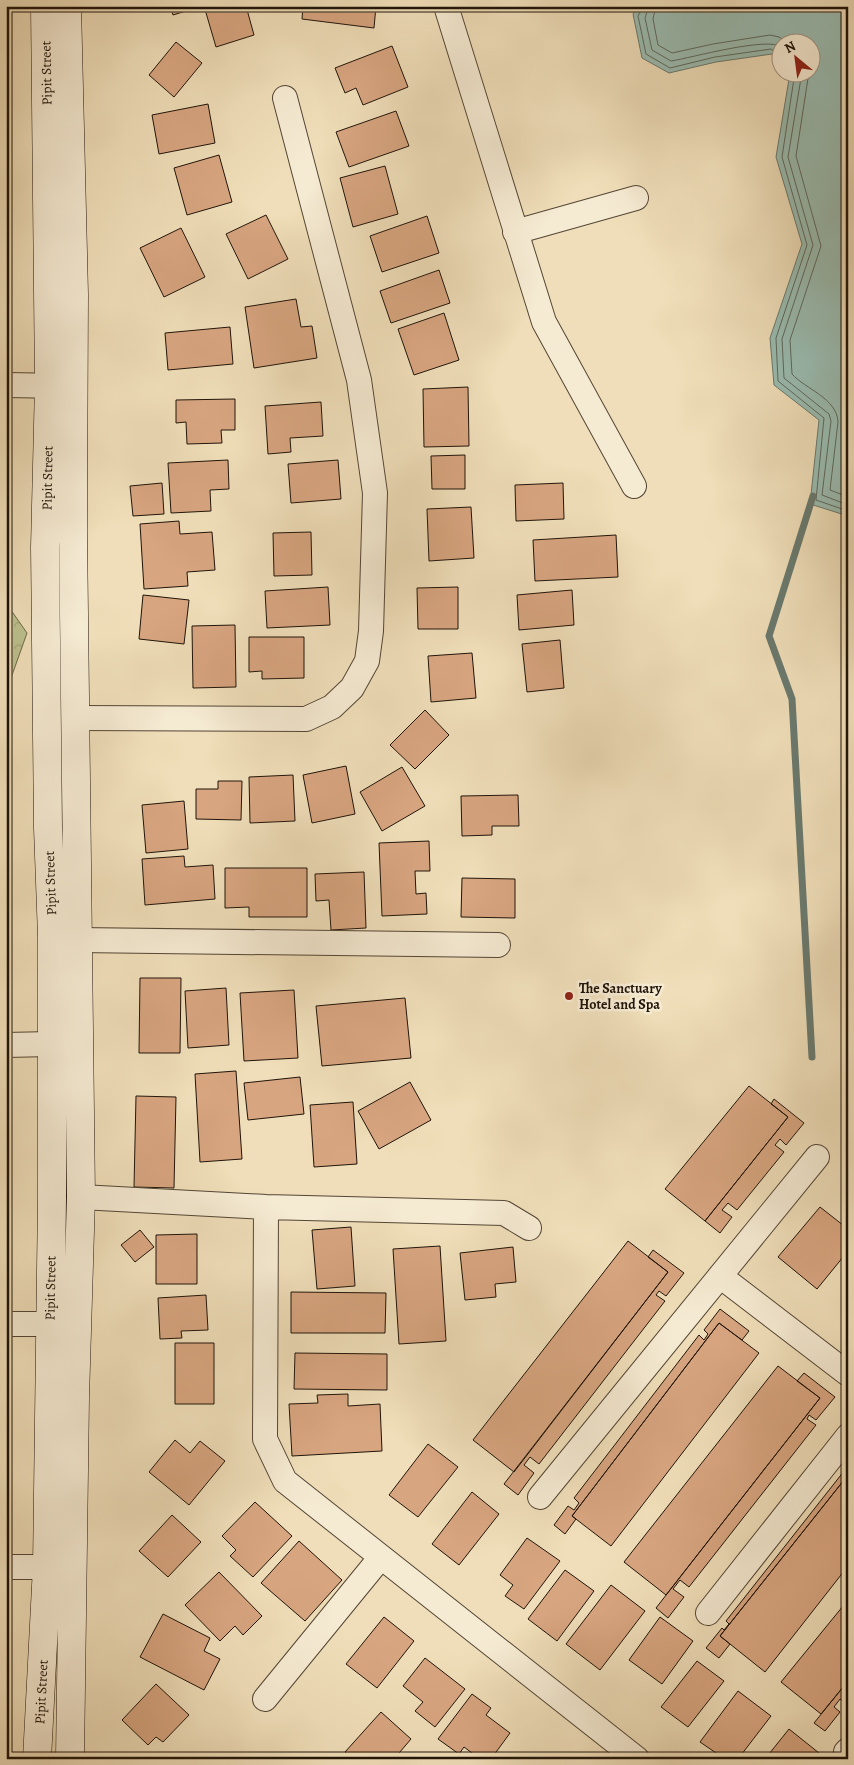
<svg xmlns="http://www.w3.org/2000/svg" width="854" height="1765" font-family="Alegreya,serif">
<defs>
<pattern id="forest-crowns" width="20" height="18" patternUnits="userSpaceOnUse" patternTransform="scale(1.25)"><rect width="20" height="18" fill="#bcc08d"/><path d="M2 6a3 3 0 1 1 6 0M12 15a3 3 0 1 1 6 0" fill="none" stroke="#a1a478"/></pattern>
</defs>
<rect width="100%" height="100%" fill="#efdeb9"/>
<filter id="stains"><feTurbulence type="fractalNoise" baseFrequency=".004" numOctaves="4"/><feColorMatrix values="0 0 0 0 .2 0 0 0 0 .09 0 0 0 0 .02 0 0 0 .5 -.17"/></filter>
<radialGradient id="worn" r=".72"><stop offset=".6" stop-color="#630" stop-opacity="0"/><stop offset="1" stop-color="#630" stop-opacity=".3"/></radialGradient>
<!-- forest -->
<path fill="url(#forest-crowns)" stroke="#6e6a4b" d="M6 603 27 633 11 678 6 682Z"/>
<!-- water -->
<path fill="#9abcb1" stroke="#69796e" d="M639 6H848V516L810 504 819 420 774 385 770 338 802 244 776 157 790 73 812 72V42H782L781 64 772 54 716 62 669 73 642 58 633 14Z"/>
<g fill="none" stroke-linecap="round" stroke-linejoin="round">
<!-- shore -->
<path stroke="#5d685d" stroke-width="1" d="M643 6 638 16 646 54 670 68 715 57 771 49 782 56
M649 6 645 18 652 50 671 61C691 58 768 36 782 47
M656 6 653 19 658 45 672 53 713 44 770 35 779 37 787 42
M795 72 782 157 807 245 776 338 778 381 824 418 816 500 848 511
M802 72 788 157 813 245 782 339 784 378 829 414 831 421 822 495 848 505
M809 72 796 156 821 246 790 340 792 374C805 389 837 398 838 422L830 490 848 497"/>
<!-- stream -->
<path stroke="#69796e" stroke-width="7" d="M812 1057 792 699 769 636 813 496"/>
</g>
<!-- building -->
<path fill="#d7a580" stroke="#201409" d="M170 6H202L173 15Z
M204 6H246L254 35 216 47Z
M303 6H376L374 28 302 19Z
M176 42 202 63 174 97 149 75Z
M392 46 408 87 363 105 356 88 345 93 335 68Z
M208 104 215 143 159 154 152 115Z
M396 111 409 146 349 167 336 132Z
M219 155 232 202 187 215 174 168Z
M385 166 398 214 353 227 340 178Z
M266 215 288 259 248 279 226 234Z
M427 216 439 253 382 272 370 236Z
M181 228 205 277 164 297 140 248Z
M439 270 450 303 391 323 380 291Z
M296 299 301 327 312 326 317 358 254 368 245 307Z
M444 313 459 360 414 375 398 329Z
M230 327 233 364 168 370 165 333Z
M468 387 469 446 424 447 423 389Z
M235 399V430H221L222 443 187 444 186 422 176 423V400Z
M321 402 323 436 290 438 291 452 268 454 265 406Z
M465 455V489H432L431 456Z
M228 460 229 489 210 490 211 511 171 513 168 463Z
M338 460 341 499 291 503 288 464Z
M162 483 164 514 133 516 130 486Z
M563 483 564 519 516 521 515 485Z
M471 507 474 558 429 561 427 509Z
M179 521 180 534 212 532 215 570 187 572 188 586 144 589 140 524Z
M311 532 312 575 274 576 273 533Z
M616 535 618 577 535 581 533 540Z
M328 587 330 625 267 628 265 591Z
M458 587V629H418L417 588Z
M572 590 574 625 519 630 517 595Z
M143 595 189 600 184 644 139 639Z
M235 625 236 687 193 688 192 626Z
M249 637H304V678L262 679V671L249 672Z
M560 640 564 688 527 692 522 644Z
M472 653 476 698 431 702 428 656Z
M425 710 449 735 415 769 390 745Z
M346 766 355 814 312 823 303 775Z
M402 767 425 806 382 831 360 792Z
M293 775 295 821 250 823 249 777Z
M218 781H242L241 820 196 819V789H218Z
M518 795 519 826H492V835L462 836 461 796Z
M184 801 188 849 146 853 142 805Z
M429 841 430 871H415L416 894 426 893 427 914 382 916 379 843Z
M184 856 185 867 213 865 215 899 145 905 142 859Z
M225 868H307V917H249V907L225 908Z
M364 872 366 928 331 930 329 900 316 901 315 874Z
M462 878 515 879V918L461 917Z
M140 978H181L180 1053H139Z
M226 988 229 1045 188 1048 185 991Z
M294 990 298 1058 244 1061 240 993Z
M405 998 411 1058 322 1066 316 1006Z
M236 1071 242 1159 200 1162 195 1074Z
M300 1077 304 1114 248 1120 244 1083Z
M410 1082 431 1120 379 1149 358 1111Z
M749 1086 788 1117 705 1221 665 1189Z
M136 1096 176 1097 174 1188 134 1187Z
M774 1099 804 1123 786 1145 780 1139 775 1145 784 1152 737 1210 728 1203 722 1210 732 1217 720 1233 705 1221 788 1117 771 1104Z
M353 1102 357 1164 314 1167 310 1105Z
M820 1207 848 1229V1251L817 1289 778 1257Z
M351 1227 355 1286 317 1289 312 1230Z
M140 1230 154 1247 135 1262 121 1245Z
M197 1234V1284H156V1235Z
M628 1241 668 1272 514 1472 473 1440Z
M440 1246 446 1341 399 1344 393 1249Z
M513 1247 516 1282 495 1284 496 1297 465 1300 460 1253Z
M653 1250 684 1273 666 1296 659 1291 656 1295 665 1301 539 1464 530 1457 524 1465 534 1473 518 1495 504 1484 668 1272 648 1257Z
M291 1292 386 1293 385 1333H291Z
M206 1295 208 1330 181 1331 182 1338 160 1339 158 1298Z
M720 1309 749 1331 742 1340 719 1323 572 1516 576 1519 565 1534 554 1525 568 1506 574 1510 579 1503 574 1498 699 1335 704 1340 708 1334 704 1330Z
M719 1323 759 1353 611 1546 572 1516Z
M175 1343H214V1404H175Z
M295 1353 387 1354V1390L294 1389Z
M778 1366 820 1398 666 1595 624 1562Z
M804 1373 835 1397 816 1420 809 1415 807 1419 816 1425 689 1587 680 1580 673 1589 684 1597 668 1618 656 1608 820 1398 797 1381Z
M348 1394V1406L380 1404 382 1451 292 1456 289 1404 318 1403 317 1395Z
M175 1440 190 1453 200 1441 225 1461 189 1505 149 1472Z
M428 1444 458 1467 418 1517 389 1495Z
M848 1466V1475L720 1636 730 1644 719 1658 706 1648 722 1628 724 1630 729 1624 726 1621Z
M848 1475V1566L765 1672 720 1636Z
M472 1492 499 1514 459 1565 432 1544Z
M255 1502 292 1536 253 1577 230 1556 236 1550 222 1536Z
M172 1515 201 1542 168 1577 139 1551Z
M527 1538 560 1561 524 1609 505 1596 513 1585 500 1575Z
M299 1541 342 1580 305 1621 261 1583Z
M565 1570 594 1591 557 1641 528 1619Z
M219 1572 262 1616 243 1635 235 1626 220 1641 185 1605Z
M611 1585 645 1611 600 1670 566 1644Z
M848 1600V1681L821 1714 781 1682Z
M163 1614 210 1638 204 1651 220 1659 204 1690 140 1657Z
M384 1617 414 1641 377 1688 346 1664Z
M660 1617 693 1641 662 1684 629 1660Z
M425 1658 465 1689 435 1727 415 1711 423 1702 403 1686Z
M697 1661 724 1681 688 1727 661 1707Z
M848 1681V1702L846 1704 840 1699 834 1707 840 1712 825 1731 814 1723Z
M156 1684 189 1715 163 1742 156 1737 148 1745 122 1720Z
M738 1691 771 1716 738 1759H716L719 1755 700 1742Z
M472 1694 491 1708 486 1715 510 1733 491 1759H480L464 1747 459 1754 438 1739Z
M381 1712 411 1739 394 1759H352L345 1752Z
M789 1729 819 1753 815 1759H765Z"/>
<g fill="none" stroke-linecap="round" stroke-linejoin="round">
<!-- minor casing -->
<g stroke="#544635" stroke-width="26">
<path id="minor" d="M446 6 544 322 634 486
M515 232 636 198
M6 385 67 386
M75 718 306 719 332 707 352 688 367 661 371 631 375 493 359 380 285 98
M77 940 498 945
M6 1045 51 1044
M81 1197 266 1207 504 1213 529 1228
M266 1207 265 1439 285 1481 637 1759
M720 1276 848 1374
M6 1324H49
M540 1497 817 1157
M6 1567H47
M708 1613 848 1436
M265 1699 381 1557
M846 1752 848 1750"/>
</g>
<!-- secondary casing -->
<g stroke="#201409" stroke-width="29">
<path id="secondary" d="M67 6 74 294 73 531 81 1197 75 1398 70 1759
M37 1759 47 1567 52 1198V936L48 828 45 547 49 385 45 6"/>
</g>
<!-- minor -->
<use href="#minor" stroke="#f5ead2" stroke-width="24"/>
<!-- secondary -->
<use href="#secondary" stroke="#f5ead2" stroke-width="28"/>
</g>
<!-- markers -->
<circle fill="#8f2418" stroke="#f5ead2" stroke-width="2" cx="569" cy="996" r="5"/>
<g text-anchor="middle" stroke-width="5" stroke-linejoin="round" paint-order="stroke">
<!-- street labels -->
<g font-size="14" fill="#201409" stroke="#f5ead2">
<text transform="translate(46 73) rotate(-91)" y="5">Pipit Street</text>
<text transform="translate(47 478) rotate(-89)" y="5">Pipit Street</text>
<text transform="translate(50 883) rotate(-92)" y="5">Pipit Street</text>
<text transform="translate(50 1288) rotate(-89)" y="5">Pipit Street</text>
<text transform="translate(41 1692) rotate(-87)" y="5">Pipit Street</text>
</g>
<!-- poi labels -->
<g font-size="14" font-weight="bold" fill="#201409" stroke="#f5ead2" text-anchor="start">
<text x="579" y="993">The Sanctuary<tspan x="579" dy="16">Hotel and Spa</tspan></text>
</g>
</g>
<!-- margin -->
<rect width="854" height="1765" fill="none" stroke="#efdeb9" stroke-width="25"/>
<rect x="8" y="8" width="839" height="1750" fill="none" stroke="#201409" stroke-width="2.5"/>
<rect x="12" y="12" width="829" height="1740" fill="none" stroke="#201409"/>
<!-- north arrow -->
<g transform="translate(796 58) rotate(331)"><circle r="24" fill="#f5ead2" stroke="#a09482"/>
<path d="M0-4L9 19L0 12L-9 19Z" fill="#8f2418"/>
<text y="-8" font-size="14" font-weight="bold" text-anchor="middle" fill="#201409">N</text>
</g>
<rect width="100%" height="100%" filter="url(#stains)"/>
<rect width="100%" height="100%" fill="url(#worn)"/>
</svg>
